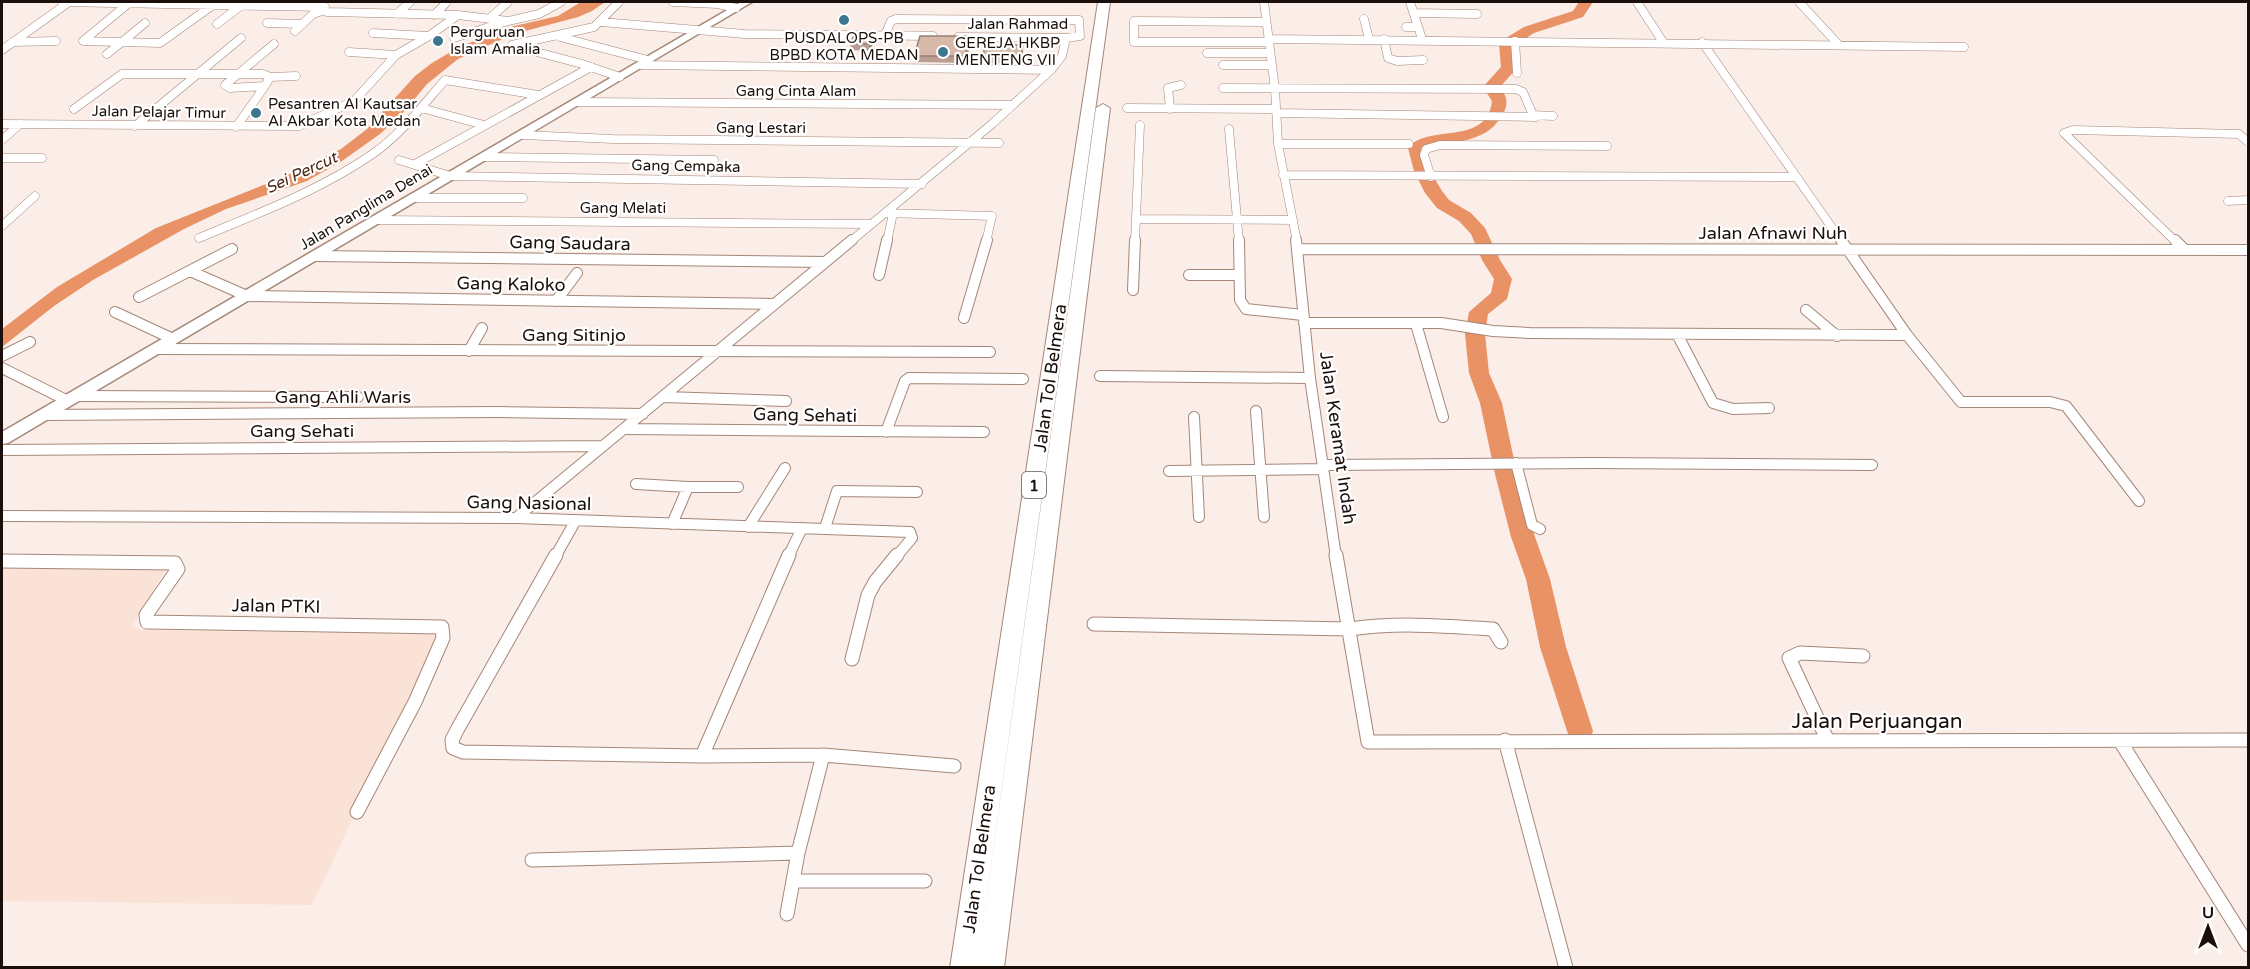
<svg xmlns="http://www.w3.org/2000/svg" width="2250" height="969" font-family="'Varela Round',sans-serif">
<rect width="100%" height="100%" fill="#fbede7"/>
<!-- built -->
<path fill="#fae2d6" d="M2 565 168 566 133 625 141 630 440 634 312 905 2 901Z"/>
<!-- water -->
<path fill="#e99265" d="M581 2H605L592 11 578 17 514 34 458 59 427 84 402 114 380 134 342 161 307 181 226 209 184 229 93 280 54 306 2 347V329L57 287 156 228 281 178 341 149 367 129 415 76 432 63 459 47 510 27 558 16Z"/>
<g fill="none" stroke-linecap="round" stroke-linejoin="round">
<!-- river -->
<path fill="#e99265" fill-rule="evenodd" d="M1579 2H1593L1583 17 1534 33 1514 46 1517 68 1500 87C1508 98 1509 105 1501 117 1484 145 1452 139 1425 150L1430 171 1442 191 1449 200 1471 213 1485 228 1500 260 1512 279 1507 299 1488 314 1485 334 1489 373 1502 403 1517 474 1535 537 1550 579 1566 647 1593 731 1590 739 1580 743 1570 739 1567 731 1540 647 1526 579 1511 537 1495 474 1480 403 1469 373 1465 334 1469 312 1491 293 1494 279 1482 260 1471 234 1459 221 1437 208 1425 193 1414 171 1408 148C1427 123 1487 147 1492 101L1483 87 1501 67 1499 44 1501 41 1524 27 1573 11Z"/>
<!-- minor-far2 casing -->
<g stroke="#a48778" stroke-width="9">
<path id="minor-far2" d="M62 2 325 7
M673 2 718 4 736 8
M1264 2 1275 89 1278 144 1297 242
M1410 2 1422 39
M1637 2 1663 42
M1799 2 1838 44
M129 3 83 41 122 42 145 23
M324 8 322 11 328 12 458 15 508 21 454 38
M1414 13 1477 14
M397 14 410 2
M434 15 446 3
M490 18 508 2
M1364 19 1369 39
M508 21 539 14 561 2
M1134 21V42H1269
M1138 21 1266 22
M601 22 745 34 933 36
M267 23 303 24
M217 24 243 4
M1406 27H1418
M295 31 313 14 322 11
M373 33 428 36
M885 35 891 21 896 19 1079 20 1080 36 1066 38 958 37
M560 37 648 60
M1268 39 1964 47
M1384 39 1388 58 1397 61 1423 60
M1515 41 1517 73
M12 42 56 41
M1702 42 1842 242
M512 45 594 27 619 2
M514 46 582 64 620 77
M2 50 69 2
M349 52 396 55
M1207 53H1270
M107 54 122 42 160 43 213 5
M641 65 1051 70
M1223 65H1272
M270 77 296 76
M1223 88 1516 89 1523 92 1533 115 1553 116
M578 102 1013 105
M421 108 484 125
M1127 108 1276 109
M74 109 122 74H263L270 77 265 86
M1170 109 1168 88 1181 85
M1277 113 1536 117
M2 124 299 126 354 101 396 55 429 36 458 15
M135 126 241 38
M236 127 265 86 230 88 225 85 274 44
M1229 129 1239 242
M523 135 613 139 999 143
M2 140 20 124
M1278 144H1409
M484 157 714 160
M2 158H42
M399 160 450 176 922 184
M415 164 591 67
M1283 175 1795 177
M1431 177 1424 155 1426 149 1440 145 1607 146
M413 198H523
M2228 201 2248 200
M886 213 992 216 986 242
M1137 219 1293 220
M376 220 870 224
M2 226 35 196
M199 238C259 213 321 190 374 153 401 134 423 105 445 80L538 95
M850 242 992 124 1051 70 1062 56 1066 38
M887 242 893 213
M1135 242 1140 125
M2176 242 2064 133 2073 130 2239 134 2248 142"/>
</g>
<!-- minor-far1 casing -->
<g stroke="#a48778" stroke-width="12">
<path id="minor-far1" d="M1239 240 1240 300 1246 309 1303 315
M1296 240 1310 378 1336 557
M1841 240 1907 335 1961 402H2050L2066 406 2139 501
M2175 240 2185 250
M1298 249 2248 250
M315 256 825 262
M190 271 247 296 774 304
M879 275 887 240
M1189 275H1239
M1133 290 1135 240
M139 297 232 249
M556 301 577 273
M1806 310 1837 336
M115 312 173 339
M964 318 987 240
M1304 323H1441L1493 331 1529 333 1907 335
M1416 324 1443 417
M1677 334 1713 403 1733 409 1769 408
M158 349 990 352
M469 351 482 328
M2 356 30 342
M2 368 68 401
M1100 376 1310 378
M76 396 358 397
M664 397 786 401
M1256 411 1264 517
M44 415 498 412 643 414
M1194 417 1199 517
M626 429 984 432
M886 432 905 381 909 378 1023 379
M2 450 603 446
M1516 463 1532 525 1540 529
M1323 465 1593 463 1872 465
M1169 471 1324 469
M636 484 688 487 672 524
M688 487H738
M2 516 516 518 910 532 912 538 896 557
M516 518 852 240
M748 527 785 468
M825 528 837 491 917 492
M555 557 576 520
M788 557 802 528"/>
</g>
<!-- minor casing -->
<g stroke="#a48778" stroke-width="15">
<path id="minor" d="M556 555 457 730 452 740 453 748 463 752 702 756 823 755 798 853 787 914
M1336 555 1368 742 2248 740
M2 561 175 563 178 569 146 615 147 622 442 627 443 638 415 702 357 812
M1094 624 1350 629C1398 622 1445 626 1493 629L1501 642
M852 659 868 595 875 582 897 555
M1827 739 1789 658 1800 653 1863 656
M1505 740 1566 968
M2120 741 2248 945
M823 755 954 766
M702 756 789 555
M532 860 798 853
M794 881H925"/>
</g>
<!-- primary casing -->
<g stroke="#a48778" stroke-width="3">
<path id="primary" d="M741 2H752L8 443 2 444V432Z"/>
</g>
<!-- motorway casing -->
<g stroke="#a48778" stroke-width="2">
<path id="motorway" d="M1098 2H1110L977 968H950Z
M1103 104 1110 108 1004 968H977L1096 108Z"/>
</g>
<!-- minor-far2 -->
<use href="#minor-far2" stroke="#fff" stroke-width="8"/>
<!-- minor-far1 -->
<use href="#minor-far1" stroke="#fff" stroke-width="10"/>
<!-- minor -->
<use href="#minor" stroke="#fff" stroke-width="13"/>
<!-- primary -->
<use href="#primary" fill="#fff" fill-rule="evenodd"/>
<!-- motorway -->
<use href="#motorway" fill="#fff" fill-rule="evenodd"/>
</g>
<!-- wall -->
<path fill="#b99e91" d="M873 35 874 42 870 51 851 50 850 44Z
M970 36V43L966 63 915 62 914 56Z
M1023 52 1022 64 984 63 983 56Z"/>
<!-- shaded-wall -->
<path fill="#968176" d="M873 35 874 42 870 51 869 44Z
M970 36V43L966 63 965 56Z"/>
<!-- building -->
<path fill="#d7b8a9" stroke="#968176" stroke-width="1.5" d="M854 35H873L869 44H850Z
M920 36H970L965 56H914Z
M985 45H1023L1021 57 983 56Z"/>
<!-- markers -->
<g fill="#3c778f" stroke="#fff" stroke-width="2">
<circle cx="844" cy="20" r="6"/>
<circle cx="438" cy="41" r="6"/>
<circle cx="943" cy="52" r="6"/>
<circle cx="256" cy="113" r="6"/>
</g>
<g text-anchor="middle" stroke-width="4.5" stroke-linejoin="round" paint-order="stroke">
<!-- far-street labels -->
<g font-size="15" fill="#1a0f0a" stroke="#fff">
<text x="1018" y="29">Jalan Rahmad</text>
<text x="796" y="96">Gang Cinta Alam</text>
<text transform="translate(159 112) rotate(1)" y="5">Jalan Pelajar Timur</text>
<text x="761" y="133">Gang Lestari</text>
<text transform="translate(686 166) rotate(1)" y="5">Gang Cempaka</text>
<text transform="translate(366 207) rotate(-31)" y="5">Jalan Panglima Denai</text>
<text x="623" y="213">Gang Melati</text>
</g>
<!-- far-poi labels -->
<g font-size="15" fill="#1a0f0a" stroke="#fff" text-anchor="start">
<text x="450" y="37">Perguruan<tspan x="450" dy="17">Islam Amalia</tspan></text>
<text x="844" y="43" text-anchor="middle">PUSDALOPS-PB<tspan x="844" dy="17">BPBD KOTA MEDAN</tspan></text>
<text x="955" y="48">GEREJA HKBP<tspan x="955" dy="17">MENTENG VII</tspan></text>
<text x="268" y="109">Pesantren Al Kautsar<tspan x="268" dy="17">Al Akbar Kota Medan</tspan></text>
</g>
<!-- far-water labels -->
<g font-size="16" font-style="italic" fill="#482512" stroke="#fff">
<text transform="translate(301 172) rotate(-25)" y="6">Sei Percut</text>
</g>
<!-- shield labels -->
<rect fill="#fff" stroke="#5f5754" stroke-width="1.5" x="1022" y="472" width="24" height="26" rx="4.5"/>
<g font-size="16" font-weight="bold" fill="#1a0f0a">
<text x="1034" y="491">1</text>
</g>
<!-- street labels -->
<g font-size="18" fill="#1a0f0a" stroke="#fff">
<text x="1773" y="239">Jalan Afnawi Nuh</text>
<text transform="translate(570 243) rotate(1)" y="6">Gang Saudara</text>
<text transform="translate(511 284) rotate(1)" y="6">Gang Kaloko</text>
<text x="574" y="341">Gang Sitinjo</text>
<text transform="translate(1050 378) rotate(-82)" y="6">Jalan Tol Belmera</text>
<text x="343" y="403">Gang Ahli Waris</text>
<text transform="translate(805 415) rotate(1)" y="6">Gang Sehati</text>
<text x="302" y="437">Gang Sehati</text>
<text transform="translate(1338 438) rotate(82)" y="6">Jalan Keramat Indah</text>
<text transform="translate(529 503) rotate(1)" y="6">Gang Nasional</text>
<text transform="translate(276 606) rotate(1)" y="6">Jalan PTKI</text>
<text transform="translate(979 859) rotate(-82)" y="6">Jalan Tol Belmera</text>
</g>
<!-- near-street labels -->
<g font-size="21" fill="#1a0f0a" stroke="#fff">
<text x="1877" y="728">Jalan Perjuangan</text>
</g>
</g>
<!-- border -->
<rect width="2250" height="969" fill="none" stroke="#1a0f0a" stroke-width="6"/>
<!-- north arrow -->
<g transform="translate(2208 927)" stroke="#ffffff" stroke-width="4.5" paint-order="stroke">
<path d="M0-4.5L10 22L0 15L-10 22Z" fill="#1a0f0a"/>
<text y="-9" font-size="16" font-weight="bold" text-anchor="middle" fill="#1a0f0a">U</text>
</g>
</svg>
